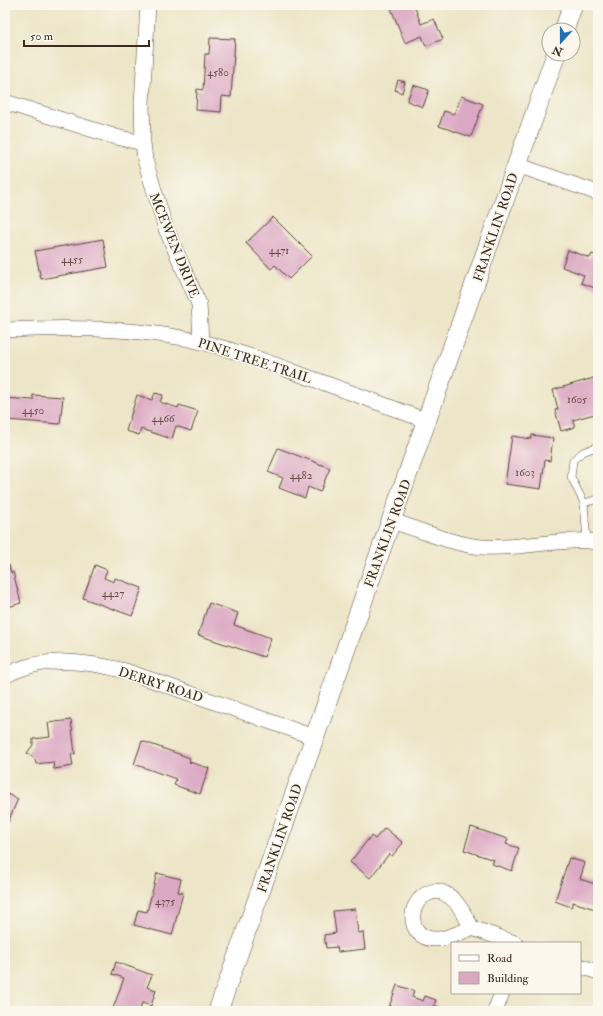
<svg xmlns="http://www.w3.org/2000/svg" width="603" height="1016" font-family="'IM FELL Double Pica',serif">
<rect width="100%" height="100%" fill="#fbf7ec"/>
<filter id="ink" filterUnits="userSpaceOnUse"><feTurbulence type="fractalNoise" baseFrequency=".025" numOctaves="2"/><feDisplacementMap in="SourceGraphic" scale="8" xChannelSelector="R" yChannelSelector="G"/><feConvolveMatrix kernelMatrix="1 2 1 2 8 2 1 2 1" color-interpolation-filters="sRGB"/></filter>
<filter id="wash" filterUnits="userSpaceOnUse"><feTurbulence type="fractalNoise" baseFrequency=".012" numOctaves="4" result="noise"/><feDisplacementMap in="SourceGraphic" scale="16" xChannelSelector="R" yChannelSelector="G"/><feGaussianBlur stdDeviation="0.9" result="paint"/><feColorMatrix in="noise" values="0 0 0 0 0 0 0 0 0 0 0 0 0 0 0 0 0 1.4 0 .05"/><feComposite in="paint" operator="in"/></filter>
<g filter="url(#wash)">
<rect width="100%" height="100%" fill="#ece5c7"/>
<g id="blocks">
<!-- building -->
<path fill="#dba8c3" d="M387 5H414L421 24 434 19 443 39 426 46 422 36 405 43 390 6Z
M210 38 235 39 231 97 222 96 221 112 196 110 197 89 203 90 205 54H209Z
M398 80 405 82 402 93 395 90Z
M413 85 429 90 423 107 407 101Z
M461 96 483 104 471 137 439 126 444 111 454 114Z
M273 217 312 256 289 279 275 265 271 269 246 243Z
M103 239 108 267 41 279 35 251Z
M568 250 590 258 592 254 598 256V289L581 283 584 275 562 267Z
M597 377 598 413 573 420 575 427 561 431 555 410 558 409 553 390Z
M155 393 163 395 160 402 178 408 179 405 198 411 191 431 176 426 172 439 141 429 139 435 126 431 137 395 152 400Z
M33 395 63 397 60 424 5 420V398L33 400Z
M532 435 553 438 550 461 545 460 541 489 505 484 512 436 531 439Z
M278 448 330 468 320 492 308 487 305 498 279 488 283 478 268 472Z
M9 565 11 573 13 572 21 603 5 608V566Z
M95 565 107 570 104 578 114 582 115 578 142 588 132 616 83 598Z
M209 603 238 613 234 625 271 638 264 657 198 635Z
M71 720 75 754H71L73 766 54 769 53 762 36 764 35 759 27 753 33 745V739L50 737 48 723Z
M142 741 190 758 189 762 209 768 200 794 174 785 176 779 134 764Z
M5 793 18 799 5 829Z
M471 827 508 839 506 844 519 848 512 871 492 864 494 860 464 850Z
M385 828 403 843 392 856 389 854 370 878 350 862 371 836 375 839Z
M569 858 585 863 580 879 598 885V910L573 902 571 907 555 901Z
M157 873 181 879 178 892 183 893 172 935 134 925 138 910 147 912Z
M355 909 358 933 363 932 365 949 338 952 337 947 326 948 324 935 336 933 333 911Z
M116 962 152 975 147 987 156 990 151 1006 142 1003 139 1011H112L124 978 112 974Z
M397 985 414 991 412 997 423 1001 425 996 436 1000 434 1005 444 1009V1011H400L389 1007Z"/>
</g>
</g>
<g filter="url(#ink)">
<use href="#blocks" fill-opacity="0" stroke="#564637" stroke-width="1"/>
<g fill="none" stroke-linecap="round" stroke-linejoin="round">
<!-- service casing -->
<g stroke="#564637" stroke-width="8">
<path id="service" d="M584 503 598 499
M587 541 584 503 571 477 573 460 583 452 596 447 598 449"/>
</g>
<!-- minor casing -->
<g stroke="#564637" stroke-width="16">
<path id="minor" d="M148 5 142 103 143 143 145 160 166 229 199 304 201 342
M5 102 116 137 143 143
M517 165 598 193
M5 330C64 327 125 327 183 338 224 346 263 360 302 375 344 390 385 405 427 421
M392 521C421 530 451 544 482 547 521 550 559 537 598 542
M5 676C43 655 86 661 126 671L314 737
M436 891C455 893 463 913 472 928 460 932 448 939 436 939 405 940 405 896 436 891Z
M472 928 515 943
M580 966 598 972
M495 1011 502 993"/>
</g>
<!-- tertiary casing -->
<g stroke="#564637" stroke-width="20">
<path id="tertiary" d="M564 30 573 5
M218 1011 556 54"/>
</g>
<!-- service -->
<use href="#service" stroke="#fff" stroke-width="7"/>
<!-- minor -->
<use href="#minor" stroke="#fff" stroke-width="15"/>
<!-- tertiary -->
<use href="#tertiary" stroke="#fff" stroke-width="19"/>
</g>
</g>
<g text-anchor="middle" stroke-width="3.5" stroke-linejoin="round" paint-order="stroke">
<!-- number labels -->
<g font-size="11" fill="#634a47">
<text x="218" y="76">4580</text>
<text x="279" y="254">4471</text>
<text x="72" y="263">4455</text>
<text x="577" y="403">1605</text>
<text x="33" y="414">4450</text>
<text x="163" y="422">4466</text>
<text x="525" y="476">1603</text>
<text x="301" y="479">4482</text>
<text x="113" y="597">4427</text>
<text x="165" y="905">4375</text>
</g>
<!-- street labels -->
<g font-size="13" fill="#3b2a1e" stroke="#fbf7ec">
<text transform="translate(495 227) rotate(-71)" y="5">FRANKLIN ROAD</text>
<text transform="translate(175 245) rotate(68)" y="5">MCEWEN DRIVE</text>
<text transform="translate(255 360) rotate(18)" y="5">PINE TREE TRAIL</text>
<text transform="translate(387 533) rotate(-70)" y="5">FRANKLIN ROAD</text>
<text transform="translate(161 684) rotate(18)" y="5">DERRY ROAD</text>
<text transform="translate(279 838) rotate(-71)" y="5">FRANKLIN ROAD</text>
</g>
</g>
<!-- margin -->
<rect width="603" height="1016" fill="none" stroke="#fbf7ec" stroke-width="20"/>
<!-- legend -->
<rect x="451" y="942" width="130" height="52" fill="#fbf7ec" stroke="#aea59a"/>
<rect x="459" y="955" width="20" height="6" fill="#ffffff" stroke="#aea59a"/>
<text x="487" y="962" font-size="12" fill="#3b2a1e">Road</text>
<rect x="459" y="972" width="20" height="12" fill="#dba8c3" stroke="#aea59a"/>
<text x="487" y="982" font-size="12" fill="#3b2a1e">Building</text>
<!-- north arrow -->
<g transform="translate(561 42) rotate(201)"><circle r="19" fill="#fbf7ec" stroke="#aea59a"/>
<path d="M0-3L7 15L0 10L-7 15Z" fill="#1f6fb2"/>
<text y="-6" font-size="11" font-weight="bold" text-anchor="middle" fill="#3b2a1e">N</text>
</g>
<!-- scale -->
<path d="M24 40v6h125v-6" fill="none" stroke="#3b2a1e" stroke-width="2"/>
<text x="30" y="40" font-size="12" fill="#3b2a1e" stroke="#fbf7ec" stroke-width="3" paint-order="stroke">50 m</text>
</svg>
